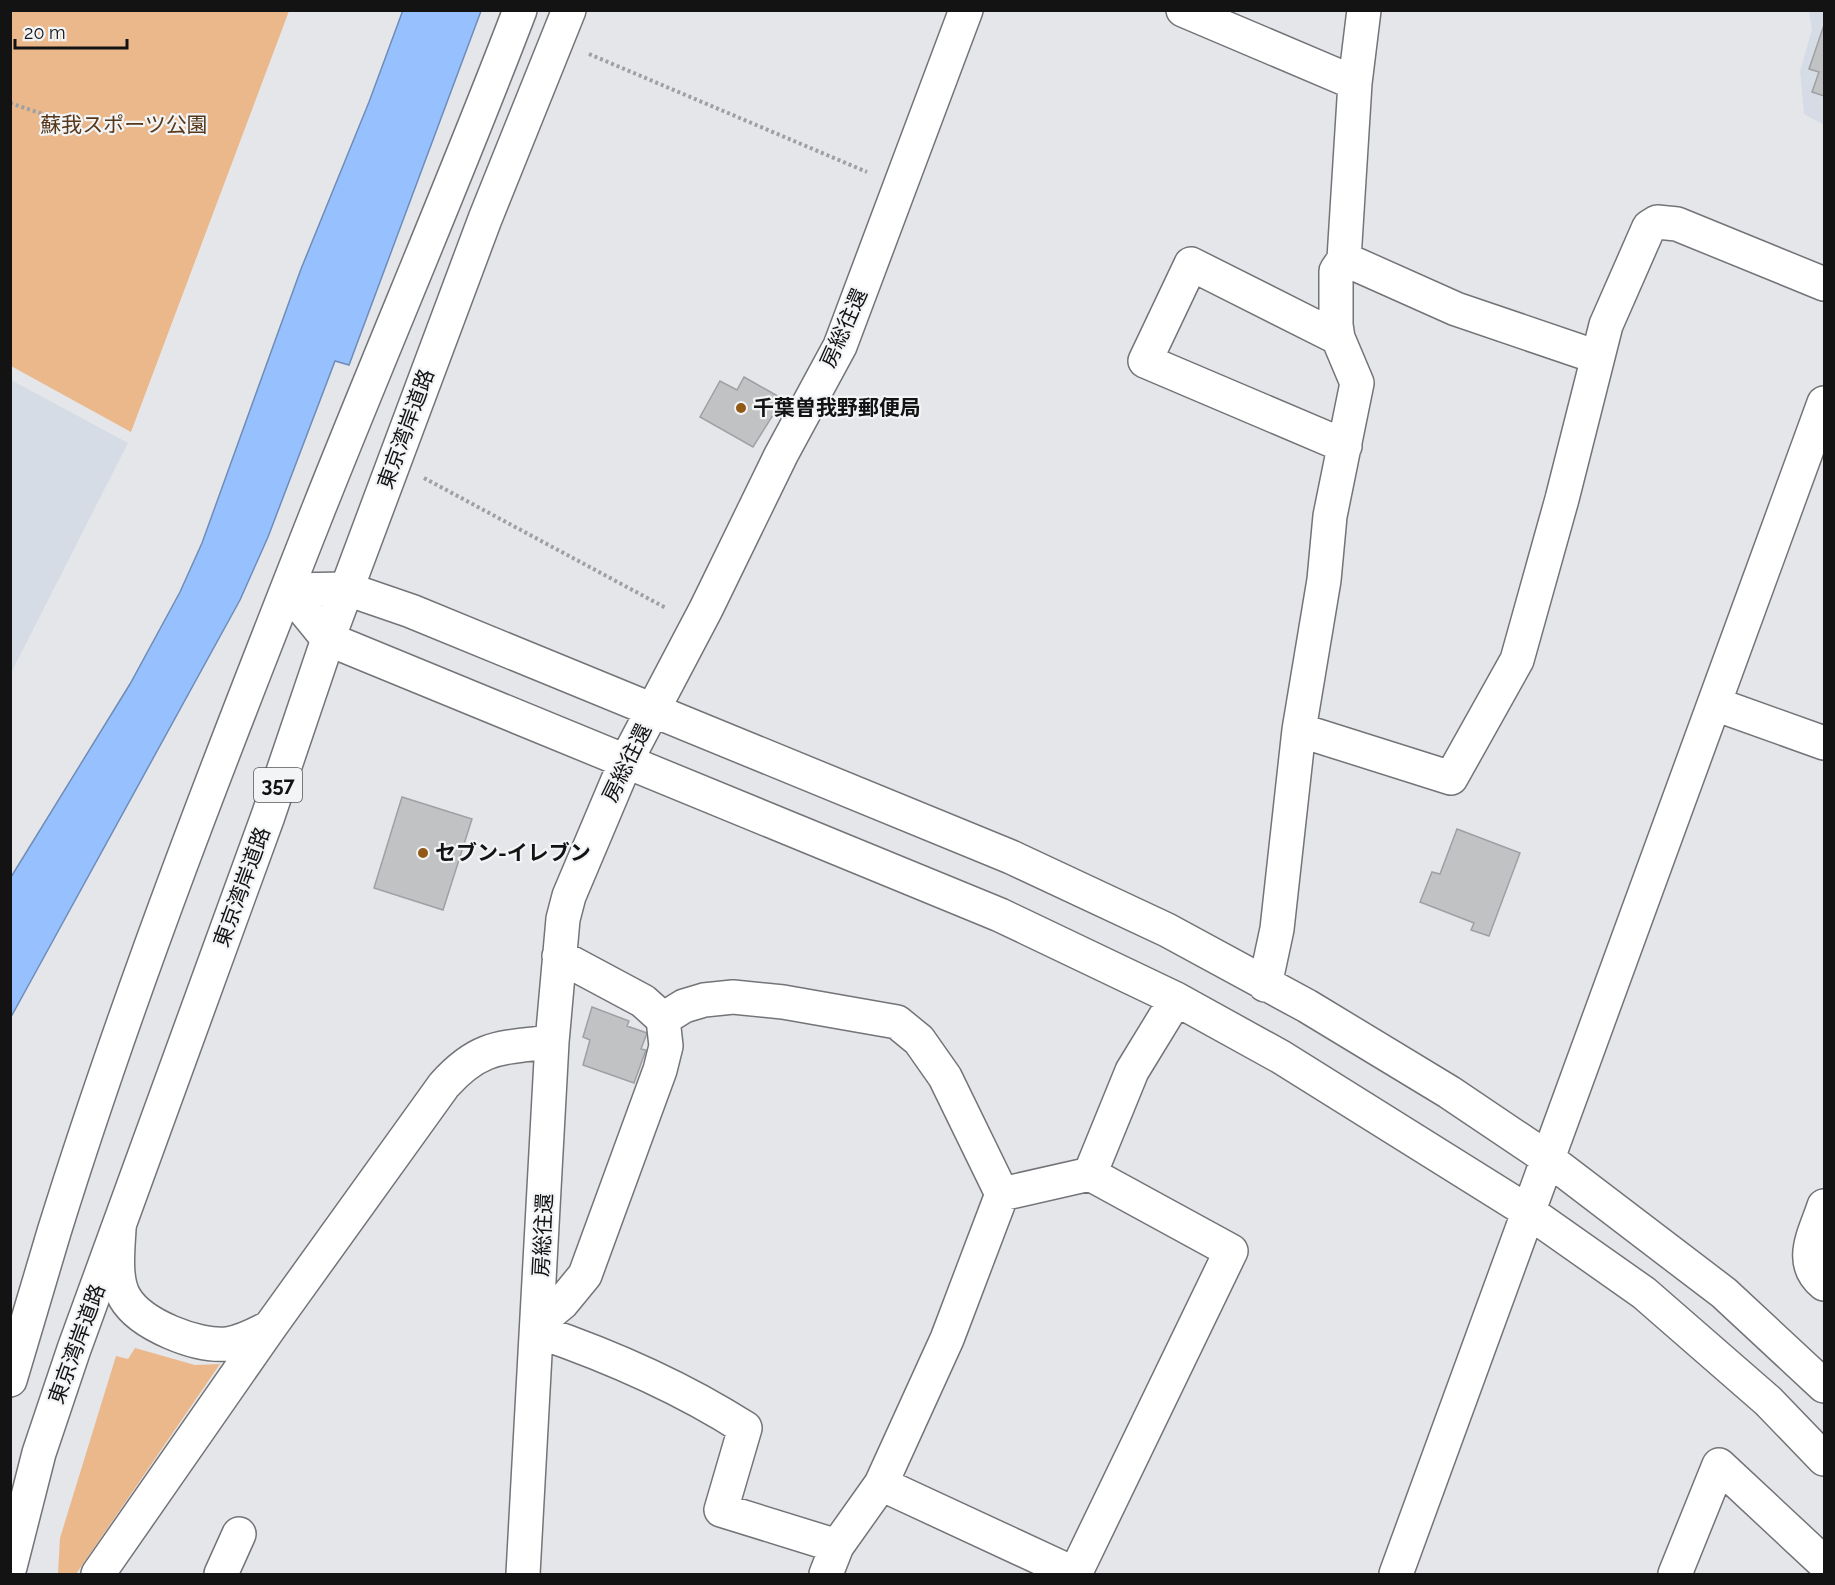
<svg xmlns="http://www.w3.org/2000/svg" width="1835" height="1585" font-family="Raleway,'Noto Sans JP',sans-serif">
<rect width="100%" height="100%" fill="#e4e6e9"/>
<!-- built -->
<path fill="#d6dce5" d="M1809 11H1824V125L1804 114 1800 71 1812 30Z
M11 380 128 443 11 673Z"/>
<!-- green -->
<path fill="#ebb88c" d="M10 11H289L131 432 11 366Z
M135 1348 195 1365 220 1364 76 1574H58L60 1538 116 1356 128 1359Z"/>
<!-- water -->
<path fill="#97c0fe" stroke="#6f8cb8" stroke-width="1.5" d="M403 10 481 11 349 365 335 361 268 537 240 600 11 1017V877L130 684 180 592 202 543 301 269 369 102Z"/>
<!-- building -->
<path fill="#c0c2c4" stroke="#9fa0a3" stroke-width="1.5" d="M1824 25V96L1812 92 1819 72 1809 69Z
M744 377 783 399 753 447 700 417 720 381 737 390Z
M402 797 472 819 443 910 374 888Z
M1457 829 1520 853 1489 936 1471 930 1474 923 1420 902 1432 872 1440 874Z
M592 1007 629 1021 627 1026 647 1033 641 1049 646 1050 634 1083 583 1065 590 1040 583 1037Z"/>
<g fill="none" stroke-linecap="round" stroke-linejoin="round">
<!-- minor casing -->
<g stroke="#737477" stroke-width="36">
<path id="minor" d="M1183 10 1355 83
M1344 259 1456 309 1597 357
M1338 338 1191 264 1145 361 1345 446
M288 590 328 639 1000 915 1176 999 1281 1057 1529 1212 1644 1293 1768 1401 1824 1459
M288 590 347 589 411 611 1011 857 1167 930 1307 1006 1449 1092 1547 1158 1724 1293 1824 1386
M1715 704 1824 743
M1299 730 1451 778 1517 660 1562 499 1606 325 1649 227 1657 222 1677 224 1824 284
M1265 985 1277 929 1299 730 1324 580 1330 516 1357 383 1338 338 1336 325V271L1344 259 1355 83 1364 10
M663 1019 684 1006 704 1000 733 997 783 1002 897 1022 919 1040 945 1077 1002 1194 947 1339 881 1484 1075 1574
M1002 1194 1090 1174
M1824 1206C1815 1234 1797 1262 1824 1284
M119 1229C118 1249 114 1280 125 1298 141 1325 197 1347 227 1344 242 1342 257 1334 270 1327
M538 1323 562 1303 585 1275 660 1070 666 1046 663 1019 643 1001 559 956
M537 1331C610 1356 681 1387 745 1428L721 1510 837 1546 881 1484
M98 1574 270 1327 444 1085C480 1045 501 1048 552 1042
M221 1574 239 1534
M523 1574 552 1042 563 919 569 896 626 761 706 609 781 455 840 346 966 10
M826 1574 837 1546
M1075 1574 1231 1251 1090 1174 1132 1071 1176 999
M1396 1574 1824 403
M1675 1574 1719 1465 1824 1563"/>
</g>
<!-- highway casing -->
<g stroke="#737477" stroke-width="36">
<path id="highway" d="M10 1380C25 1331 39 1281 54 1232 130 988 225 746 319 508 385 342 456 178 520 10
M10 1567 39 1453 74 1349 268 816 328 639 485 219 569 10"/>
</g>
<!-- path -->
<path stroke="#9fa0a3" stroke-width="4" stroke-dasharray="3 3" stroke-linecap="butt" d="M589 54 867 172
M10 103 46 115
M424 478 666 608"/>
<!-- minor -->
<use href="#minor" stroke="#fff" stroke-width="33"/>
<!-- highway -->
<use href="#highway" stroke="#fff" stroke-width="33"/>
</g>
<!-- markers -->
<g fill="#925816" stroke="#f2f4f6" stroke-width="2">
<circle cx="741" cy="408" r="6"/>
<circle cx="423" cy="853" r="6"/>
</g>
<g text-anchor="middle" stroke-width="4.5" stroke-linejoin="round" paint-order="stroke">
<!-- shield labels -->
<rect fill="#f2f4f6" stroke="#565658" stroke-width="1.5" x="254" y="768" width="48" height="34" rx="4.5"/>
<g font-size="20" font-weight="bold" fill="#131314">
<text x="278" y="792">357</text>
</g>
<!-- park labels -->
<g font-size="21" fill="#56371a" stroke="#f2f4f6">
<text x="124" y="132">蘇我スポーツ公園</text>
</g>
<!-- street labels -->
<g font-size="21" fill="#131314" stroke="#f2f4f6">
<text transform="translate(844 328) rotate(-66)" y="7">房総往還</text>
<text transform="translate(406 429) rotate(-70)" y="7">東京湾岸道路</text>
<text transform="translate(627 763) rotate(-64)" y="7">房総往還</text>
<text transform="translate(242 887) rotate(-70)" y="7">東京湾岸道路</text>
<text transform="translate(543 1235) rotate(-87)" y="7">房総往還</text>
<text transform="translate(77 1344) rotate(-70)" y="7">東京湾岸道路</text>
</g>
<!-- poi labels -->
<g font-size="21" font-weight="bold" fill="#131314" stroke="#f2f4f6" text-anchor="start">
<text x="753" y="415">千葉曽我野郵便局</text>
<text x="435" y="860">セブン-イレブン</text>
</g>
</g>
<!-- border -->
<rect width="1835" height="1585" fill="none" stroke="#131314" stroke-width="24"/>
<!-- scale -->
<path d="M15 39v9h112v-9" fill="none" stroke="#131314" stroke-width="3"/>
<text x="24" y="39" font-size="18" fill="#131314" stroke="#f2f4f6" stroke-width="4.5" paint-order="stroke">20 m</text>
</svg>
